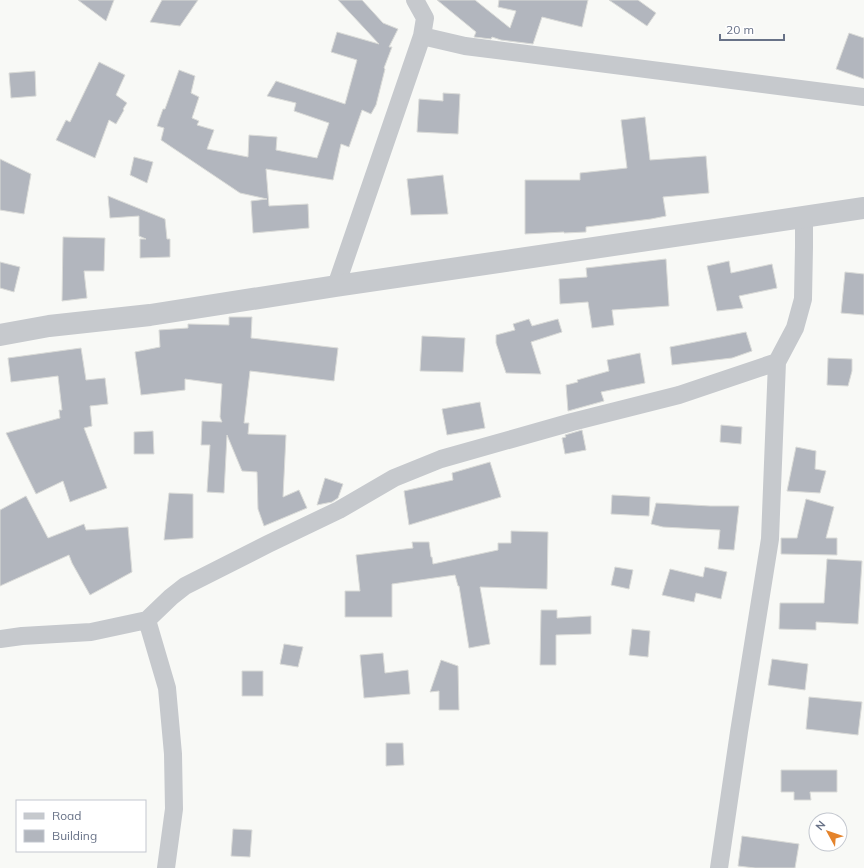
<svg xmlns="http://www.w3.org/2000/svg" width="864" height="868" font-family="Mulish,sans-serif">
<rect width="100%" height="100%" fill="#f8f9f6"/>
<!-- building -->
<path fill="#b2b6be" stroke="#dadbd8" d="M78 0H114L106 21Z
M162 0H198L180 26 150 22Z
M338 0H362L383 23 398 29 389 47H392L384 68 385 69 376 105 371 114 362 110 349 147 341 144 333 180 266 169 269 206 308 204 309 228 253 233 251 201 267 199 240 193 161 140 164 128 157 126 163 109H165L179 70 195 76 191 93 199 97 192 118 199 121 197 125 214 130 207 149 248 157 249 135 277 137 276 150 317 158 329 123 294 111 296 103 267 96 276 81 345 104 357 60 331 52 337 32 379 44Z
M437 0H475L510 28 516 11 498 7 499 0H588L582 27 542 17 533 44 501 40 492 37 491 39 474 37 476 32Z
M609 0H638L656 13 647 26Z
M849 33 864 38V79L836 69Z
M99 62 125 75 116 95 127 103 123 109 124 110 116 124 109 120 95 158 56 140 66 120 70 122Z
M35 71 36 96 11 98 9 73Z
M443 93 460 94 458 134 417 132 419 99 443 101Z
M645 117 650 160 706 156 709 193 663 197 666 216 651 219 586 227V232L564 233V232L525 234V180H580V173L627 168 621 120Z
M134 157 153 162 147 183 130 175Z
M0 159 31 174 24 214 0 210Z
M443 175 448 214 411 215 407 179Z
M108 196 165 219 167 239H170V257L140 258V239H146L139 236V216L110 218Z
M63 237 105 238 104 271H84L87 298 62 301Z
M666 259 669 306 612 310 614 325 592 328 588 302 560 304 559 279 587 277 586 268Z
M729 261 731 273 772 264 777 288 739 296 743 308 717 311 707 266Z
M0 262 20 267 14 292 0 288Z
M845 272 864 274V315L841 313Z
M229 317H252L251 338 338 348 334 381 250 371 244 423H249L248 434 286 435 283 497 299 490 307 508 264 526 258 509 257 472 242 471 227 435 224 493 207 492 210 445H201L202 421 222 422 220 417 222 384 185 379V390L141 395 135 352 160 347 159 330 188 328V324L229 325Z
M529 319 532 326 558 319 562 332 531 342 541 374 506 373 496 343V335L515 330 513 324Z
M746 332 752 351 732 358 672 365 670 347Z
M422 336 465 338 463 372 420 371Z
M81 348 86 380 105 378 108 404 90 406 92 426 84 428 107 488 70 502 63 481 36 494 6 433 60 418 59 410H62L58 376 11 382 8 358Z
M640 353 645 383 601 392 604 401 568 411 566 385 578 382 577 380 609 371 607 360Z
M828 358 852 359V371L848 386 827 385Z
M480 402 485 428 447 435 442 409Z
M721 425 742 427 741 444 720 442Z
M582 430 586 450 565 454 562 438 566 437 565 435Z
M153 431 154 454H134V432Z
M796 447 816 451 815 469 826 471 820 493 787 491Z
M490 462 501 497 409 525 404 491 453 480 452 473Z
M325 478 343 484 338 498 332 502 317 505Z
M169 493 193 494V538L164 540Z
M612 495 650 497 649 516 611 514Z
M26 496 48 538 84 524 86 530 128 527 132 572 90 595 72 563 69 555 0 586V510Z
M806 499 834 507 826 538H837V555L781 554V538H797Z
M656 503 710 506H739L734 550 718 549 720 530 663 527 651 524Z
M511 531 548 532 547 589 480 587 490 644 469 648 459 586H458L455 575 392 584V617H345V591H360L356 555 413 548 412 542H429L431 557H432L433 564 498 550V543H511Z
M827 559 862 561 858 624 816 622V630L779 629 780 603H824Z
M615 567 633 570 629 589 611 585Z
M705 567 727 572 721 599 696 593 694 602 662 595 670 569 703 577Z
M541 610H557V618L591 616V634L556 635V665H540Z
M632 629 650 631 648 657 629 655Z
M284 644 303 647 298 667 280 664Z
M383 653 385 673 408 670 410 694 364 698 360 655Z
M772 659 808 664 805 690 768 685Z
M441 660 458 666 459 710H439V691L430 692Z
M242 671H263V696H242Z
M809 697 862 702 858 735 806 729Z
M386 743H403L404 765 386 766Z
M781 770H837V792H810L811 800H794V792H781Z
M233 829 252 830 250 857 231 856Z
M742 836 799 844 795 868H755L738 866Z"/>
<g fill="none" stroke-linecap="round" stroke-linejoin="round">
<!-- minor -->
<path stroke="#c6c9cd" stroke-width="18" d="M422 36 465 46 864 97
M336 286 422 36 425 18 415 0
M0 639 22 636 91 632 147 620
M166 868 174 809 173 754 167 688 147 620 171 597 185 586 268 544 339 510 394 478 441 459 572 422 679 395 777 362
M719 868 739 732 770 539 777 362 795 328 803 299 804 247V217"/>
<!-- tertiary -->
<path stroke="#c6c9cd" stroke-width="22" d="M0 335 49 326 150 315 336 286 864 208"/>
</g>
<!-- legend -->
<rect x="16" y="800" width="130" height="52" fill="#ffffff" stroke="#c3c7cf"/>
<rect x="24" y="813" width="20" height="6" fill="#c6c9cd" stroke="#c3c7cf"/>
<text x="52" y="820" font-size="12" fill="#687287">Road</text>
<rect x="24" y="830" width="20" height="12" fill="#b2b6be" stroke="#c3c7cf"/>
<text x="52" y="840" font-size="12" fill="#687287">Building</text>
<!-- north arrow -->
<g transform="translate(828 832) rotate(310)"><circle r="19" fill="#ffffff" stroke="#c3c7cf"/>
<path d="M0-3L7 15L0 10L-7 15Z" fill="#e4832b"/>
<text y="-6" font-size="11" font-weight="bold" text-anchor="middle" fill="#687287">N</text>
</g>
<!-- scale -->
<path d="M720 34v6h64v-6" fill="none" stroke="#687287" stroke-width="2"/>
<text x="726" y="34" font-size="12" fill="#687287" stroke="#ffffff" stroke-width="3" paint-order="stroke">20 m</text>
</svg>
